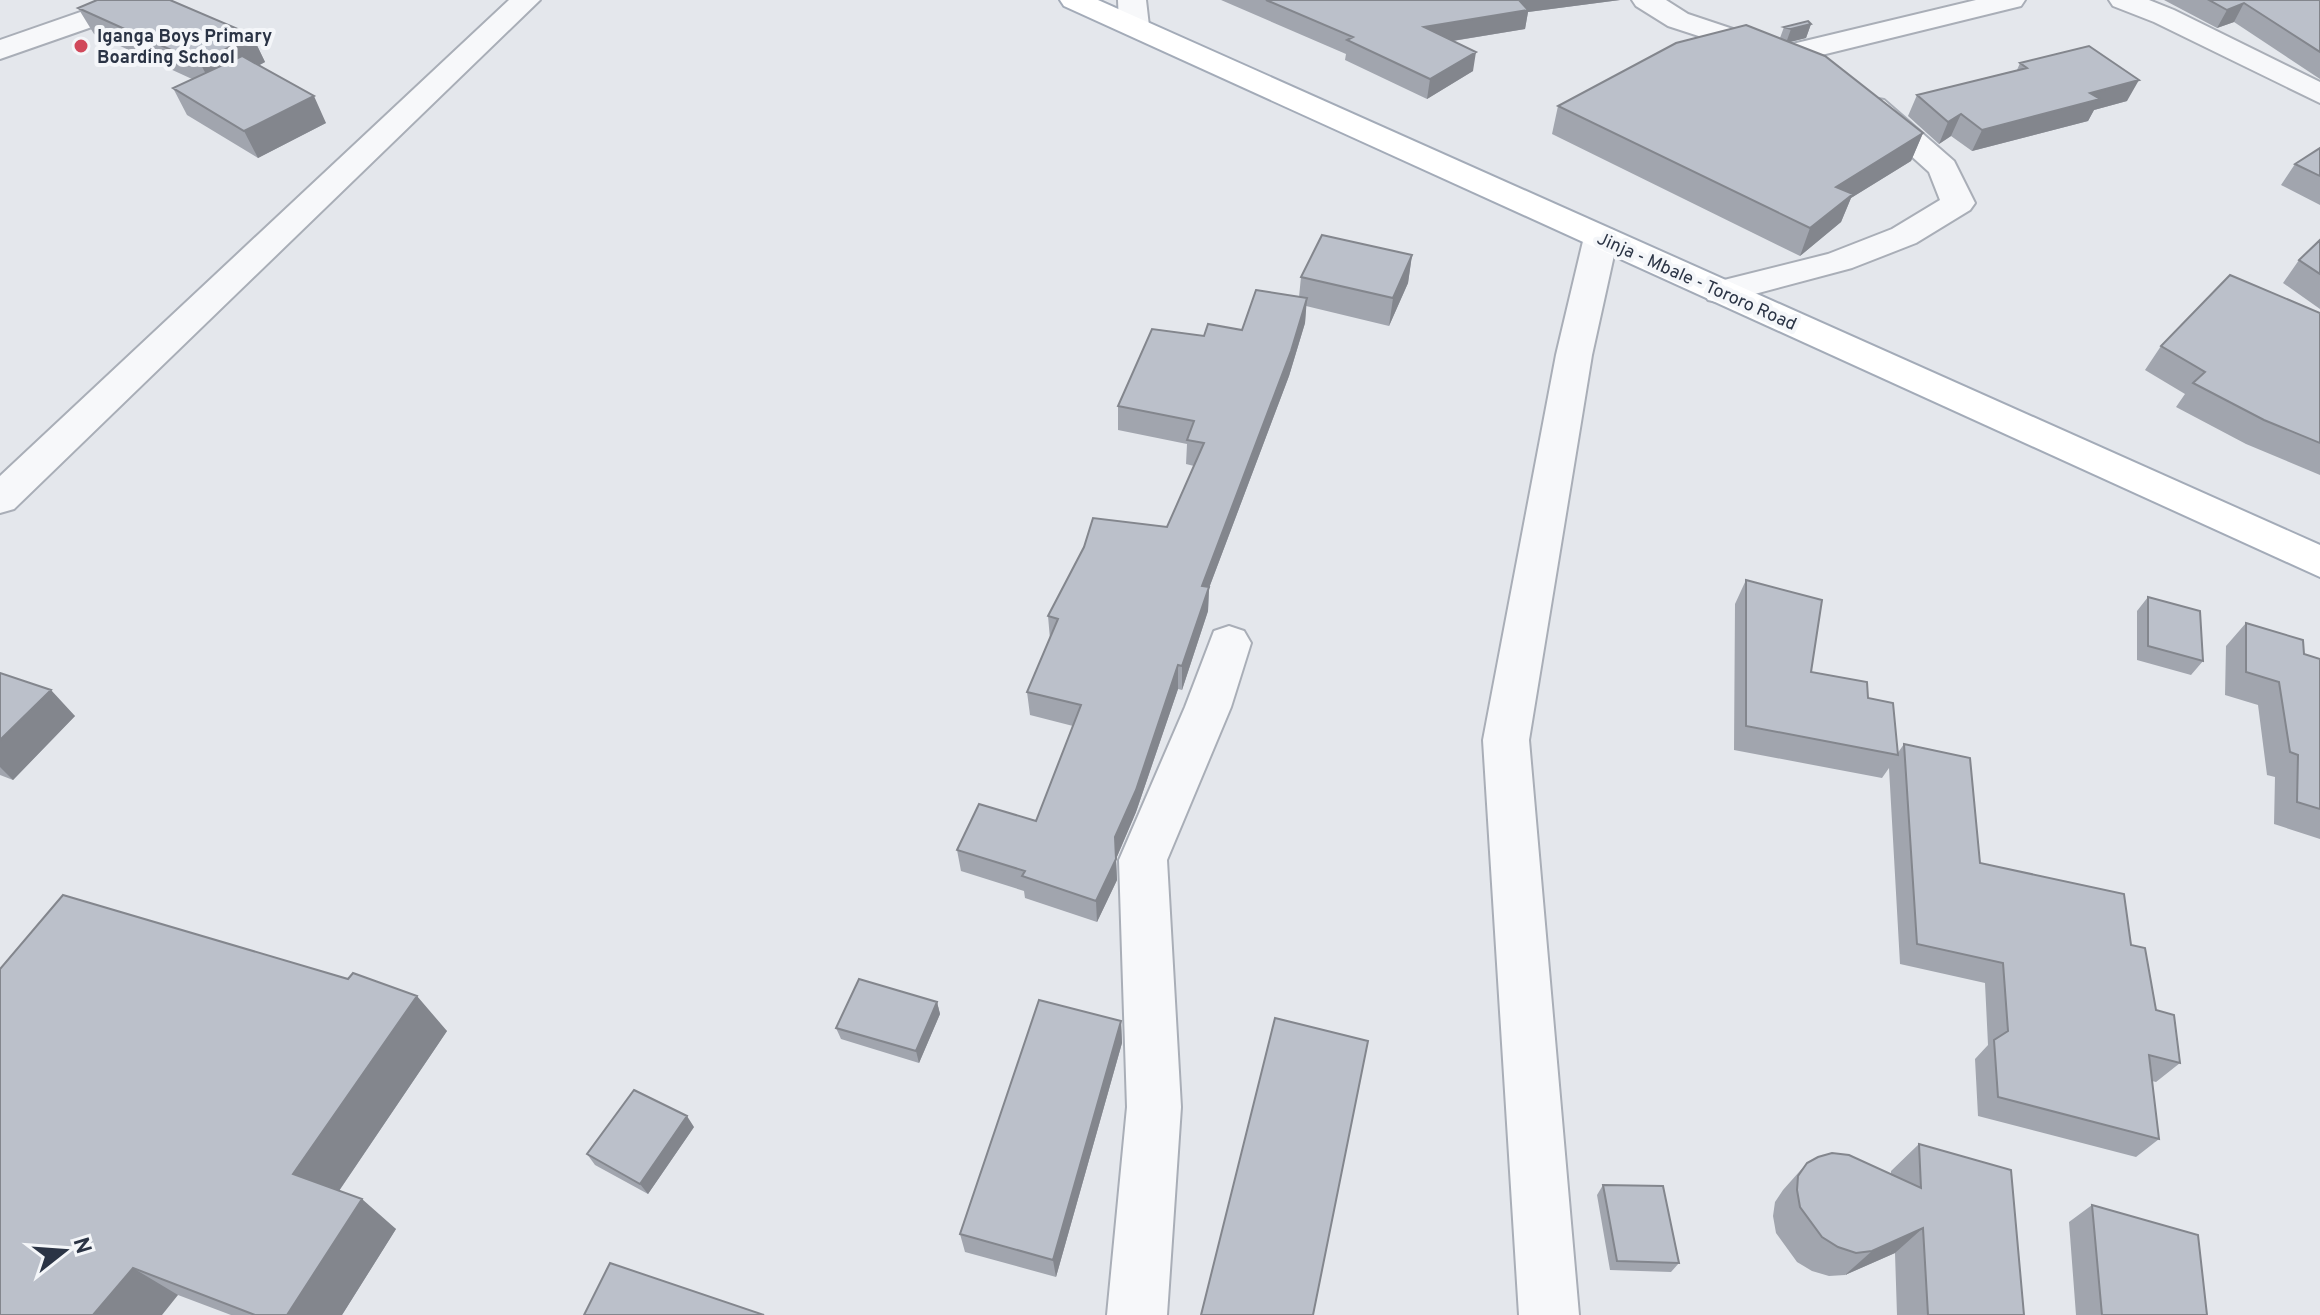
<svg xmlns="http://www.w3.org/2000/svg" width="2320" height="1315" font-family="Overpass,sans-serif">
<rect width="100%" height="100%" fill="#e4e7ec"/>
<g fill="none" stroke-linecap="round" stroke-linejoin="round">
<!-- minor casing -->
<g stroke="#a9aeb7" stroke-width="4">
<path id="minor" d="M115 0H156L152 6 0 59V40Z
M509 0H540L14 509 0 513V476Z
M1118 0H1146L1149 26 1144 32 1134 35 1124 32 1119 26Z
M1632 0H1666L1688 14 1784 46 1976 0H2025L2021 6 1785 64 1668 26 1636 6Z
M2109 0H2149L2174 10 2320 82V103L2154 22 2113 6Z
M1873 98 1884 100 1954 161 1975 203 1970 210 1916 243 1852 268 1721 303 1708 300 1703 292 1708 284 1828 254 1892 229 1940 200 1929 172 1857 107 1862 100Z
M1601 227 1613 230 1618 237 1592 355 1529 740 1579 1315H1519L1483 740 1556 355 1584 237 1589 230Z
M1229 626 1244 631 1251 643 1231 707 1167 860 1181 1107 1167 1315H1107L1127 1107 1119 860 1185 707 1214 631Z"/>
</g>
<!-- major casing -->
<g stroke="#a3abb8" stroke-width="4">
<path id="major" d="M1060 0H1098L2320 545V577L1064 6Z"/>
</g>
<!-- minor -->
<use href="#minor" fill="#f7f8fa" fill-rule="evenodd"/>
<!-- major -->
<use href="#major" fill="#fff" fill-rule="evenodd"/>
</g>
<!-- wall -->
<path fill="#a1a5ae" d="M1221 0H1620L1528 12 1525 29 1453 41 1473 71 1427 99 1345 60 1346 54Z
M2164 0H2320V79L2234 22 2217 28Z
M78 8 252 35 265 62 258 66 326 123 258 158 187 115 173 88 192 79 94 34Z
M1811 24 1806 38 1790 42 1923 133 1911 161 1851 198 1841 222 1800 256 1552 134 1558 106 1780 38 1784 27Z
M2020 63 2127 101 2094 110 2088 121 1972 151 1951 136 1939 144 1908 116 1917 95 2017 70Z
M2320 148V205L2281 185 2295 164Z
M2320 240V309L2283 283 2299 260Z
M1412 255 1408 283 1389 326 1306 306 1305 323 1289 376 1209 588 1208 611 1182 690 1178 689 1136 812 1116 859 1117 880 1097 922 1025 898 1024 891 961 871 957 850 1036 821 1073 726 1030 715 1027 692 1050 639 1048 616 1084 547 1167 527 1194 466 1186 464 1187 444 1118 430V406L1204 336 1242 330 1299 297 1301 277Z
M2320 313V475L2246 444 2176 407 2185 394 2145 370 2161 346Z
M1746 580 1811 672 1868 698 1897 754 1904 744 1980 863 2131 945 2156 1010 2180 1063 2156 1082 2152 1081 2159 1139 2136 1157 1978 1116 1975 1059 1988 1045 1985 983 1900 964 1889 768 1882 778 1734 750 1735 604Z
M2148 597 2203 661 2191 675 2137 660V611Z
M2246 623 2304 654 2320 659V839L2274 824 2275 777 2267 775 2258 705 2225 695 2226 646Z
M0 673 75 716 13 780 0 775Z
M348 979 447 1031 339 1191 396 1229 342 1315H231L178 1295 0 1315Z
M937 1002 940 1014 919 1063 841 1039 836 1028Z
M1121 1021 1122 1043 1056 1277 965 1252 960 1234Z
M694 1127 648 1194 595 1165 587 1154Z
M1919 1144 2024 1315H1897L1895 1253 1845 1275 1829 1276 1812 1271 1797 1262 1776 1233 1773 1216 1775 1202 1783 1190 1807 1163 1891 1174V1171Z
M1603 1185 1679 1263 1671 1272 1610 1270 1597 1195Z
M2092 1205 2207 1315H2076L2069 1222Z"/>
<!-- shaded-wall -->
<path fill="#83868d" d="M1514 0H1620L1528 12 1525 29 1421 46 1424 27Z
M2244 3 2234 22 2217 28 2227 10Z
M1811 24 1806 38 1786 43 1791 29Z
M252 35 265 62 214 89 200 63Z
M1476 52 1473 71 1427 99 1430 79Z
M2139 80 2127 101 2094 110 2088 121 1972 151 1982 130 2090 93Z
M314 96 326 123 258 158 244 131Z
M1961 114 1951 136 1939 144 1948 122Z
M1923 133 1911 161 1851 198 1841 222 1800 256 1810 228 1836 187Z
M1412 255 1408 283 1389 326 1393 298Z
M1307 298 1305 323 1289 376 1209 588 1208 611 1182 690V666L1202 586Z
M1178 665V689L1136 812 1116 859 1117 880 1097 922 1096 901 1115 837Z
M51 690 75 716 13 780 0 767V740Z
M417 996 447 1031 330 1204 293 1174Z
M937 1002 940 1014 919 1063 916 1051Z
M1121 1021 1122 1043 1056 1277 1053 1260Z
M687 1116 694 1127 648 1194 640 1184Z
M362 1199 396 1229 342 1315H287Z
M1923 1228 1895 1253 1845 1275 1872 1251Z
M133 1268 178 1295 162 1315H93Z"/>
<!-- building -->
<path fill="#bbc0ca" stroke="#83868d" stroke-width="2" d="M97 0H170L252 35 200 63 78 8Z
M1266 0H1519L1528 10 1424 27 1476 52 1430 79 1347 40 1353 37Z
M2209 0H2320V52L2244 3 2227 10Z
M1808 21 1811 24 1791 29 1784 27Z
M1746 25 1825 56 1923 133 1836 187 1853 194 1810 228 1558 106 1676 43Z
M2089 46 2139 80 2090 93 2100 99 1982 130 1961 114 1948 122 1917 95 2027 68 2020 63Z
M242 56 314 96 244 131 173 88Z
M2320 148V176L2295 164Z
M1322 235 1412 255 1393 298 1301 277Z
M2320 240V274L2299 260Z
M2230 275 2320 313V443L2264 420 2193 383 2205 372 2161 346Z
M1256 290 1307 298 1291 351 1202 586 1209 587 1182 666 1178 665 1136 790 1115 837 1116 859 1096 901 1022 876 1025 871 957 850 979 804 1036 821 1081 705 1027 692 1058 619 1048 616 1084 547 1093 518 1167 527 1204 443 1187 440 1194 421 1118 406 1152 329 1204 336 1208 324 1242 330Z
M1746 580 1822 600 1811 672 1867 682 1868 698 1893 703 1898 755 1746 726Z
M2148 597 2200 611 2203 661 2148 646Z
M2246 623 2303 640 2304 654 2320 659V809L2297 802 2298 755 2290 752 2279 682 2246 672Z
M0 673 51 690 0 740Z
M1904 744 1970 758 1980 863 2124 894 2131 945 2145 948 2156 1010 2174 1015 2180 1063 2149 1055 2159 1139 1998 1097 1994 1040 2008 1031 2003 963 1917 944Z
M63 895 348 979 353 973 417 996 293 1174 362 1199 287 1315H255L133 1268 93 1315H0V969Z
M859 979 937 1002 916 1051 836 1028Z
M1039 1000 1121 1021 1053 1260 960 1234Z
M1275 1018 1368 1041 1313 1315H1201Z
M634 1090 687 1116 640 1184 587 1154Z
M1919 1144 2011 1170 2024 1315H1928L1923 1228 1872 1251 1856 1253 1838 1247 1822 1237 1800 1207 1797 1190 1798 1176 1807 1163 1818 1157 1832 1153 1849 1155 1921 1188Z
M1603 1185 1663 1186 1679 1263 1617 1261Z
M2092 1205 2198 1235 2207 1315H2102Z
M610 1263 764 1315H584Z"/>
<!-- markers -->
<circle fill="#d1495b" stroke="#f4f6f9" stroke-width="3" cx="81" cy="46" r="8"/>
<g text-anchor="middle" stroke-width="8" stroke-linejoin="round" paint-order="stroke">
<!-- far-poi labels -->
<g font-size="18" font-weight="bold" fill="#2b3445" stroke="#f4f6f9" text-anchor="start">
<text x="97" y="42">Iganga Boys Primary<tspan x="97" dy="21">Boarding School</tspan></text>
</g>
<!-- far-street labels -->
<g font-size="18" fill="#2b3445" stroke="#f4f6f9">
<text transform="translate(1697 281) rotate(24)" y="6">Jinja - Mbale - Tororo Road</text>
</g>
</g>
<!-- north arrow -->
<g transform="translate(64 1251) rotate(73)" stroke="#f4f6f9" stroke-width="6" paint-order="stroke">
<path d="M0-6L14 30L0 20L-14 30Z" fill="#2b3445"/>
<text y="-12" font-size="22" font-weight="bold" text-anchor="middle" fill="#2b3445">N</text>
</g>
</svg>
